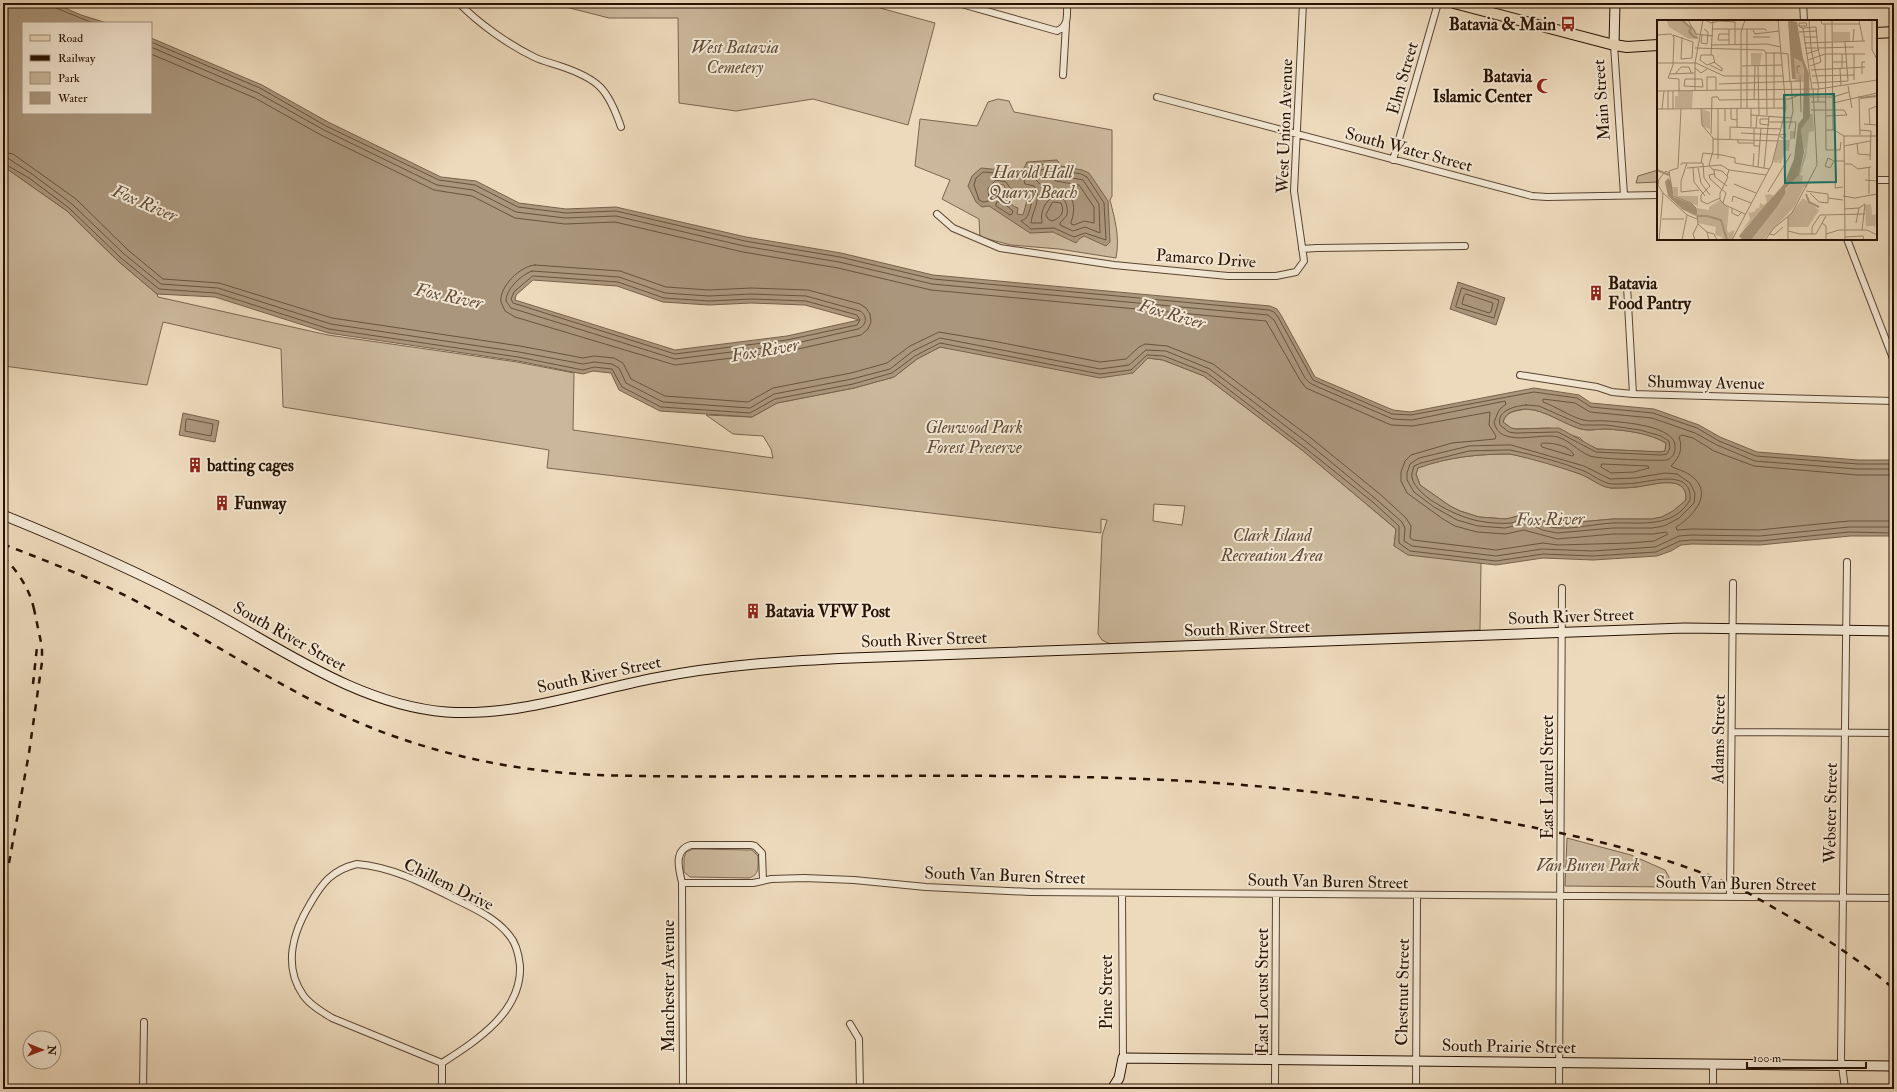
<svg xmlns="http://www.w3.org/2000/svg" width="1897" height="1092" font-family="'IM FELL Double Pica',serif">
<rect width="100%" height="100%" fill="#eddabc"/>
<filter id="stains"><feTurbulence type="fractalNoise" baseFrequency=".005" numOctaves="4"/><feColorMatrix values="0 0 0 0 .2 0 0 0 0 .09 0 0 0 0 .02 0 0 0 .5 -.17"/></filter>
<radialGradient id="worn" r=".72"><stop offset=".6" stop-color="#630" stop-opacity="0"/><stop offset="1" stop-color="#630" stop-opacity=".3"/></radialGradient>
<!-- green -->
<path fill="#cbb89c" stroke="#79644e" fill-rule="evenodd" d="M550 3H881L880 8 935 23 908 125 813 99 736 111 679 103 678 18H609Z
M998 99 1009 101 1014 112 1112 130V196L1110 200C1115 220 1120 237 1116 258L1059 249 1011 245 980 237 979 219 942 199 950 180 915 166 920 119 977 126 988 102Z
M3 166 67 211 118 261 157 294 158 297 328 335 517 362 574 373 573 430 773 458 771 449 763 436 733 434 706 415 752 417 777 403 854 388 894 377 917 359 940 347 995 356 1133 373 1148 358 1163 360 1204 376 1302 450 1396 529 1394 546 1448 559 1481 563 1480 630 1110 644 1102 640 1098 634 1102 536 1107 520 1101 519V533L547 468 549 450 283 407 281 349 163 322 147 385 4 366 3 368ZM1154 504 1185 506 1182 525 1153 521Z
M1658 170V182L1636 183 1638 176Z
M1526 409C1546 410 1561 423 1581 429 1589 431 1597 429 1606 429 1625 430 1649 433 1666 443L1665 451 1661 452 1597 449 1586 444 1580 438 1550 428 1516 429 1511 428 1503 422C1506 411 1516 411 1526 409Z
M1510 454C1533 458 1558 466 1580 474 1591 478 1600 487 1611 488 1619 488 1628 488 1636 487 1650 486 1688 472 1686 500L1673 511 1662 517 1652 519H1613L1557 524 1544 521 1536 517 1522 515 1506 519 1479 517 1460 511 1450 506 1420 485 1416 474 1418 468C1448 457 1478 454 1510 454Z
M1567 838 1631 855 1665 870 1669 877V887L1565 886Z
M693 849 752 850 758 856C758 866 760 875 749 878L690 877 684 872V858L686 852Z"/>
<!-- water -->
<path fill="#aa967c" stroke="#76614b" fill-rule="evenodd" d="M3 3H54L81 15 107 23H23V113H151V38L262 85 328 122 441 177 476 181 519 203 566 209 616 207 746 237 841 253 933 275 1270 306 1277 309 1281 315 1315 377 1393 410 1410 412 1534 388 1579 395 1591 403 1654 409 1699 425 1720 437 1757 452 1858 460H1894V536H1850L1760 545 1692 544 1681 545 1671 551 1657 556 1593 560 1543 558 1496 565 1408 555 1394 546 1396 529 1302 450 1204 376 1163 360 1148 358 1133 373 1100 378 940 347 917 359 894 377 854 388 777 403 752 417 660 411 619 390 611 373 593 371 583 374 518 361 328 333 215 297 157 294 118 261 67 211 3 166ZM533 280 617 286 663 302 709 305 751 303 805 305 859 320 787 336 675 350 515 300 516 295ZM1526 409C1546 410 1561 423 1581 429 1589 431 1597 429 1606 429 1625 430 1649 433 1666 443L1665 451 1661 452 1597 449 1559 428 1516 429 1511 428 1503 422C1506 411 1516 410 1526 409ZM1510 454C1533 459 1557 466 1580 474 1591 478 1600 487 1611 488 1619 488 1628 488 1636 487 1650 486 1688 472 1686 500L1673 511 1662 517 1652 519H1613L1557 524 1544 521 1537 517 1522 515 1506 519 1479 517 1460 511 1450 506 1420 485 1416 474 1418 468C1448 457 1478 454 1510 454Z
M1057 160 1061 166 1082 170 1089 173 1108 201 1110 242 1106 246 1084 236 1079 239 1076 243 1053 232 1030 233 989 206 982 207 976 202 968 186 972 176 981 168 1022 172 1027 162ZM996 184 1004 185 1008 195 1012 199 1018 198 1022 193H1029L1023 215 1017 214 1018 208 1015 207 1003 197 993 198 992 189Z
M1458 282 1505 298 1496 325 1450 309Z
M183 413 219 421 215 442 179 435Z"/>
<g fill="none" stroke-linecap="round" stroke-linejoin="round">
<!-- shore -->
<path stroke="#68543e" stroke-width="1" d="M54 3 56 8 93 23
M151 42 260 88 326 126 439 180 475 185 518 207 566 213 616 211 745 241 840 257 933 279 1269 310 1274 312 1278 317 1313 380 1392 414 1411 415 1534 392 1577 398 1591 407 1653 413 1697 428 1719 441 1756 456 1858 464H1894
M151 47 258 93 324 130 437 185 473 190 516 212 565 218 616 216 744 246 839 262 932 284 1268 315 1274 320 1305 378 1310 383 1318 387 1393 419 1412 420 1505 401 1506 404 1499 410 1494 422C1499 449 1541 432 1558 437 1570 441 1578 451 1590 456 1597 459 1657 461 1667 460 1672 458 1675 454 1675 448 1678 426 1623 422 1607 421 1599 420 1590 422 1583 420 1569 416 1557 407 1543 402V399L1575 403 1590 412 1652 418 1695 433 1717 445 1755 461 1857 469H1894
M3 152 13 154 76 199 128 250 163 279 219 283 332 318 520 346 583 358 594 356 614 358 623 363 631 379 665 396 748 402 773 388 851 373 887 363 910 346 939 332 998 342 1100 362 1126 359 1139 347 1145 344 1167 346 1213 364 1311 438 1381 495 1406 518 1411 526 1410 538 1413 540 1496 550 1543 543 1558 545 1630 543 1654 541 1668 534 1666 532 1653 534H1613L1557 539 1524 530 1506 534 1477 532 1455 526 1443 519 1407 493 1401 481V472L1405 461 1411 455 1452 443 1495 439 1496 436 1489 425 1490 412 1413 426 1391 425 1306 388 1300 380 1266 321 931 290 838 268 743 252 615 222 565 224 515 218 472 196 434 190 321 135 255 98 151 54
M3 158 9 159 32 174 72 204 124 254 161 284 218 288 331 324 519 352 583 364 594 362 612 364 619 368 626 383 663 402 750 408 774 394 852 379 890 369 913 351 940 338 1100 369 1129 365 1146 350 1166 351 1210 369 1308 443 1377 500 1402 522 1405 528 1404 541 1412 546 1496 556 1542 549 1592 551 1655 547 1679 536 1692 535 1760 536 1849 527H1894
M3 163 29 178 69 208 121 258 159 289 216 293 329 329 518 357 583 370 594 367 612 369 622 387 661 407 750 413 775 399 853 384 892 373 915 356 940 343 1100 374 1131 370 1147 355 1164 356 1207 373 1304 447 1374 503 1399 526V543L1410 551 1496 561 1543 554 1593 556 1656 552 1680 541 1692 540 1760 541 1849 532 1894 533
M1054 164 1060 170 1081 174 1087 177 1104 203 1106 240 1085 233 1074 237 1054 228 1031 229 1021 221C1023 220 1025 219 1026 218 1030 214 1034 194 1031 190L1022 189 1014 194 1006 182 996 180 988 188 989 201 983 202 979 200 974 185 976 178 983 172 1023 175 1030 166Z
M1051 169 1058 175 1083 180 1099 204 1100 233 1085 227 1073 231 1060 225V223L1067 215C1070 190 1046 192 1042 213 1041 217 1042 220 1042 223H1031C1032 211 1043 197 1034 186L1025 184 1024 181 1033 171Z
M1048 175 1056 181 1079 185 1094 207V223L1084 221 1074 225 1071 224C1071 220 1073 218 1073 215 1077 193 1062 189 1045 193L1041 185 1036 180 1037 176Z
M997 202H1002L1013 211 1012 214 1010 215 996 206Z
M1053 202 1061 203C1065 212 1061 218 1052 221L1048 219 1046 215Z
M535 265 620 271 666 287 709 290 751 288 808 290 860 304 866 308 870 314 871 322 868 329 861 335 789 351 675 365 515 317 505 311 501 302C499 287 520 266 535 265Z
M532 271 619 277 665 293 709 296 751 294 806 296 860 311C868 316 867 325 858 329L788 345 675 359 511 308 506 301C506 289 521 275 532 271Z
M533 276 618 282 664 298 709 301 751 299 806 301 857 315 860 320 857 325 787 340 675 354 513 303 511 299 514 292Z
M1462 288 1499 300 1494 318 1456 307Z
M1466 294 1493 303 1491 312 1489 313 1462 304 1464 296Z
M1526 405 1539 406 1582 425H1606L1640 430 1661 436 1669 441 1670 448 1667 454 1661 455 1596 452 1558 432 1515 433 1509 432 1500 425C1496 410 1516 406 1526 405Z
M188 419 213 424 211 436 185 431 186 420Z
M1543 443C1553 443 1569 445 1574 455L1572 456 1542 447 1541 445Z
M1511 445 1584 466 1610 479 1635 478 1665 473 1677 474 1690 483 1695 493 1694 503 1679 518 1664 526 1652 528H1613L1557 533 1542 530 1533 525 1523 524 1505 528 1478 526 1457 520 1434 507 1414 492 1407 480V473L1410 464 1419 458 1469 446Z
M1510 450C1534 455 1561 462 1584 471 1593 475 1602 483 1612 484 1620 484 1629 484 1636 483 1653 481 1693 469 1690 500 1673 529 1640 522 1613 523 1594 524 1576 529 1558 528 1546 528 1536 519 1523 519 1519 519 1516 522 1512 523 1502 524 1489 523 1479 521 1460 518 1417 498 1412 478 1411 474 1413 470 1414 466L1421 463 1469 451Z
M1602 464 1648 466 1649 468 1634 472 1611 473 1601 467Z
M1894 475H1857L1754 466 1714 451 1693 438 1682 435 1679 437C1683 449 1680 456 1671 466 1675 469 1685 471 1690 475 1715 492 1694 516 1676 527L1677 530 1692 529 1759 530 1849 521H1894"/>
<!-- street casing -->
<g stroke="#584330" stroke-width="8">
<path id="street" d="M459 3C478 23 509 45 534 57 542 61 551 63 560 66 599 79 608 89 621 127
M958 3 1057 31C1069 26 1067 15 1067 3
M1803 3 1804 21
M1614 45 1624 195
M1063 75 1066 24
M1157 97 1532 196 1547 197 1658 195
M1393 160 1438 3
M1876 180H1894
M937 214 953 228 1000 248 1114 265 1228 276H1276L1296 272 1304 261 1294 191 1303 3
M1847 239 1894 361
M1302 249 1317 248 1465 246
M1627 286 1633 394
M1520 375 1597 387 1612 392 1633 394 1894 401
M1732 732 1894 733
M357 864C391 867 421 882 451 897 471 907 495 917 509 935 516 943 519 956 520 966 522 1012 476 1041 442 1063L332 1018C322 1012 310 1005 303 995 283 966 293 932 310 904 322 883 332 870 357 864Z
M682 883H753L771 879 804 878 854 880 926 887 1031 892 1894 898
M1122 893 1123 1058
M1730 896 1733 583
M850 1024 859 1039 860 1089
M1713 1066V1089
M143 1089 144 1022
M442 1089V1063
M683 1089 682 883C679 869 673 850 691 845H751L755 846 762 853 763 881
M1275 1089 1276 894
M1416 1089 1417 896
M1559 1089 1562 588
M1845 1089 1841 1058 1847 562"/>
</g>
<!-- secondary casing -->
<g stroke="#271101" stroke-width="11">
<path id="secondary" d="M1614 45 1615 3
M3 515C72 543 139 572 204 607 281 648 358 705 446 712 517 717 587 691 655 678 720 665 786 661 852 658L1684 628 1894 631
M1112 1089 1119 1078 1123 1058 1894 1066"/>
</g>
<!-- primary casing -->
<g stroke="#271101" stroke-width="12">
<path id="primary" d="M1454 3 1614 45 1627 47 1658 45
M1876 33 1894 32"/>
</g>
<!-- street -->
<use href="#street" stroke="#f3e7d3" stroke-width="6"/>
<!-- secondary -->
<use href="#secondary" stroke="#f3e7d3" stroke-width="9"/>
<!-- primary -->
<use href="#primary" stroke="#eddabc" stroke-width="10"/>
<!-- rail -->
<path stroke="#271101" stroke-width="2.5" stroke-dasharray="7 7" stroke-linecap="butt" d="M3 544C51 563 100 581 145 606 222 647 295 698 377 730 447 757 519 771 594 775 785 780 976 771 1167 780 1275 785 1383 799 1489 819 1571 834 1652 851 1730 884 1748 892 1765 903 1783 913 1822 936 1860 960 1894 989
M3 556C19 573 32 592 35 615
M33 684 37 647
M9 863 29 753 42 662V647L34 609"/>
</g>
<!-- icons -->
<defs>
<g id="bus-bare" transform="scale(1.2)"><path d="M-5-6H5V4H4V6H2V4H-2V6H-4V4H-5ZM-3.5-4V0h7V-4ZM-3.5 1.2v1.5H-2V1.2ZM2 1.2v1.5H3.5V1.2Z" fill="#8f2418" stroke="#f3e7d3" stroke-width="2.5" paint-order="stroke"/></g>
<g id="mosque-bare" transform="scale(1.2)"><path d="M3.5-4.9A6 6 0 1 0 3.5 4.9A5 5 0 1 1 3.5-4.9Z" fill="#8f2418" stroke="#f3e7d3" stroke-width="2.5" paint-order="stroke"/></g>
<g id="building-bare" transform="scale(1.2)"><path d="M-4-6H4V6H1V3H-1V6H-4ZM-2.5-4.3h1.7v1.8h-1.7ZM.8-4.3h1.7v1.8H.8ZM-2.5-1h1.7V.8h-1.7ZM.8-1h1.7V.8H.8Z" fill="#8f2418" stroke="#f3e7d3" stroke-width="2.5" paint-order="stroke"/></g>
</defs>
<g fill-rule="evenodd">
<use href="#bus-bare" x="1568" y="24"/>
<use href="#mosque-bare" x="1544" y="86"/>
<use href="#building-bare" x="1596" y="293"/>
<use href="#building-bare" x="195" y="465"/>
<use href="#building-bare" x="222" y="503"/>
<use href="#building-bare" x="753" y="611"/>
</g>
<g text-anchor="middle" stroke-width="4" stroke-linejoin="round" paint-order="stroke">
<!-- poi labels -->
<g font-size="17" font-weight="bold" fill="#271101" stroke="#f3e7d3" text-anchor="start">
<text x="1556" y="30" text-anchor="end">Batavia &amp; Main</text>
<text x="1532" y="82" text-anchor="end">Batavia<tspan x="1532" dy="20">Islamic Center</tspan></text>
<text x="1608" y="289">Batavia<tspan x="1608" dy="20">Food Pantry</tspan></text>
<text x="207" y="471">batting cages</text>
<text x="234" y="509">Funway</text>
<text x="765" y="617">Batavia VFW Post</text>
</g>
<!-- park labels -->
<g font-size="17" font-style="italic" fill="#604b37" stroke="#f3e7d3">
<text x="735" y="53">West Batavia<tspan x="735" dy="20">Cemetery</tspan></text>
<text x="1033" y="178">Harold Hall<tspan x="1033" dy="20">Quarry Beach</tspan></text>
<text x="974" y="433">Glenwood Park<tspan x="974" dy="20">Forest Preserve</tspan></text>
<text x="1272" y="541">Clark Island<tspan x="1272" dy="20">Recreation Area</tspan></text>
<text x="1588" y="871">Van Buren Park</text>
</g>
<!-- street labels -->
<g font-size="17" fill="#271101" stroke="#f3e7d3">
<text transform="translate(1402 78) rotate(-74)" y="6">Elm Street</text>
<text transform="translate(1601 100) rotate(-94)" y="6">Main Street</text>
<text transform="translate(1284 126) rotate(-88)" y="6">West Union Avenue</text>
<text transform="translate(1409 149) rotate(15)" y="6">South Water Street</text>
<text transform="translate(1206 258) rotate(4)" y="6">Pamarco Drive</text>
<text transform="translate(1706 382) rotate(1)" y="6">Shumway Avenue</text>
<text transform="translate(1571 616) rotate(-2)" y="6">South River Street</text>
<text transform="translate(1247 628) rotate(-2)" y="6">South River Street</text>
<text transform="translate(290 636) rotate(29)" y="6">South River Street</text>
<text transform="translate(924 639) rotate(-2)" y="6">South River Street</text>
<text transform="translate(599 674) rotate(-12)" y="6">South River Street</text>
<text transform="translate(1718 739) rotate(-89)" y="6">Adams Street</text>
<text transform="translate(1547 777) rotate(-90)" y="6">East Laurel Street</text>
<text transform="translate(1830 813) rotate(-89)" y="6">Webster Street</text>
<text transform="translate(1005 875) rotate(2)" y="6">South Van Buren Street</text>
<text transform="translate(1328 881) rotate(1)" y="6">South Van Buren Street</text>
<text transform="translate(1736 883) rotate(1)" y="6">South Van Buren Street</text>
<text transform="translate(449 884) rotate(26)" y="6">Chillem Drive</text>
<text transform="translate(668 986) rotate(-90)" y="6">Manchester Avenue</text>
<text transform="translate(1262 991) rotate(-90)" y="6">East Locust Street</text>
<text transform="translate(1106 992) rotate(-90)" y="6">Pine Street</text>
<text transform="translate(1402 992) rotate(-89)" y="6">Chestnut Street</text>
<text transform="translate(1509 1046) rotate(1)" y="6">South Prairie Street</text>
</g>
<!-- water labels -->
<g font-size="18" font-style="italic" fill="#624d38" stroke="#f3e7d3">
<text transform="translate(145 203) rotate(23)" y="6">Fox River</text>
<text transform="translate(449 296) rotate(12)" y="6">Fox River</text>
<text transform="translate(1172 314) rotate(16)" y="6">Fox River</text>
<text transform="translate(765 350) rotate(-10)" y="6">Fox River</text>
<text transform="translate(1550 519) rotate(-1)" y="6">Fox River</text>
</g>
</g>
<!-- overview -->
<g transform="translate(1657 20)">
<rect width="220" height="220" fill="#eddabc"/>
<path d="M0 0H28L30 5 38 9 41 18 32 19 12 7 10 1ZM176 12H193V21H176ZM94 33H105L103 45H94ZM137 38 145 42 148 62 137 61 139 59ZM21 71H36L35 88H18V76H21ZM45 89 53 92V109L45 106ZM153 94H156L157 111 152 112 149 137 143 155 146 156 145 162 151 165 150 167H147L137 187 106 220H94L121 186 128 174V170L142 155 149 127 147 130 144 109ZM133 111H139L138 117 133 120 132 131H128L124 143H121L124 137 120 143 116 142 121 120H133ZM15 167H21V176H41V186L17 176ZM113 174 117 176 109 187 85 210 93 199 91 191 93 193 99 191 98 189 102 188 103 183 107 185 110 182 108 175ZM146 178 162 190 151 207H131V197ZM63 180 72 188 70 209 71 213 78 210 75 220H64L66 214 64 217 58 214 59 207 41 203 40 188 52 190V187ZM214 184 215 195 220 194 218 209 217 206H209L208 185Z" fill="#cbb89c"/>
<path d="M131 0 140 2 146 38 152 54 153 97 144 109 147 132 142 155 128 169V174L120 187 94 220 85 219 82 216 86 211 127 164 137 139 141 104 146 98 147 51 145 42 137 38 139 59H135ZM11 158 14 162 16 177 35 184 39 188V196L25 189 11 176 8 162Z" fill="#aa967c"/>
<path fill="none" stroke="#aa967c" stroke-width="2" d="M25 0 34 8 32 12 37 17 41 18M203 78 220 76M0 150 12 155M149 174 152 182 162 187M40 196H50L64 200 70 220"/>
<path fill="none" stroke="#9e8a71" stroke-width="1" d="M31 0 39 14 56 16M48 0 54 3 62 1M164 0 165 4H202M175 0 176 110M202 0 206 21M215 0V30L220 39M62 1 78 2M78 2V25M168 4 169 130M142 6H150L149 3H142V6L143 7 146 8M146 8 155 69M146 8 159 7 161 28H148M56 9H108L110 11M72 9V25M90 9V88M96 10 98 14 122 11M142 12 160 11M72 14H62L61 20H72M0 15 14 14 17 17 16 45 11 58 22 59V71M16 15 36 22M45 15 44 23 50 24 51 12 47 9M25 17 24 39 35 38 36 22M96 17H113M147 17H160M196 22 197 9M147 23 208 21M55 25 110 24 124 27M38 28 107 30 109 33M109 33 110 95M109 33H124M117 33V88M124 33 131 34 133 62M149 34 161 30M185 34V49M197 34V60M44 35H56L58 43 65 48V51L53 45M44 35 43 40 50 45 58 42M54 35 56 0M151 40 168 34H208M176 42H190M0 43H39L67 56H126M85 46 125 45M101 46 102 95M153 46 164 42 161 28 197 27M140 47 143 46H140V51L142 54M38 48 44 53 50 49M183 49 184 65M154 50 208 47M13 54 37 53M18 54 24 47H32L34 53M205 54V42H208M143 55 144 92M155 56 197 55M45 59 46 67 27 66 28 59ZM155 63 191 61 188 22M62 64 144 61M191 66 195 88M161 69V82M162 69 220 60M38 70V43L46 0M50 70V57H59V70M0 71 162 69 154 28 152 0M11 71V89M16 71V89M202 76 203 115M153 77H176L192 72M97 80 98 46M154 82H168M176 83 220 73M68 88V101M74 88V99L80 100M80 88V107M84 88V12L88 0M94 88V107M0 89 129 88M5 89 7 71M44 89 45 105 56 118V131L52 145 55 149 65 151 71 157 63 173V180L68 185 88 194M154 90H187L190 95 169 96M94 95 134 98M112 102H139L137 119M207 104 220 105M213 104 212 89 220 86M112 105 103 104V99H112M97 108V126H103M99 108 100 95M132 109 136 91 134 62M169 110H177L187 116H220M203 110 214 111 213 140M84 113 122 115M54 114 55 77H61L62 80 132 79 145 74M123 116 127 119 129 114 123 115M187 116 188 220M56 119 121 121M73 119V107L124 109M81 119V123H97M220 122V140M200 123 201 134 213 135M187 126 213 121M169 130H183L184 122M61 139V89M177 141 171 138 168 146 173 148 177 141H187M30 143 24 161V172L42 170M44 143 46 133 65 135 78 138V143L112 149M188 144H194L201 149 214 147M24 145 25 143H46L47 158 53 166 44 175V181L50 184 63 178M96 146 97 133M101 147 104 108M212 147V174M30 148 64 145 72 150 70 156M36 148 37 162 48 176M41 148 44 163 53 175M107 148 112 96M57 150 58 157 70 166M72 150 109 155M179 150 178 168 186 167M12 151 16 176 34 183 39 188 41 204 36 214 38 220M12 151 21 148 24 89M12 153 9 151 2 159 1 165 6 173 30 195 40 199M57 154 52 155 53 159 69 173 66 183M208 160 220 161M77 164 99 173M149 171 171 174V183L162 182 153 173M111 172 134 134M186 176 198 178 220 174M171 178 186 180M75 182 76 176 94 183M75 188V193L81 196 85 192M187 189 202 188 208 184M5 199H27M165 203 169 206V219M199 203 202 188M41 204 50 212 52 220M205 210 208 184M131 211 143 214H159L169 196M50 212 57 214 60 220M112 214 117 215 126 207M155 214V207L163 195 208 194M169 214 182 210H210L220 215M188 217 206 216 207 220M2 220 6 173M25 220 30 195M75 220 115 144 129 88 121 0M108 220 117 208 135 193 160 145 156 69M131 220V197M160 220H173"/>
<path fill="#0f766e" fill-opacity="0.15" stroke="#0f766e" stroke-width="2" d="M177 74 179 162 128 163 127 75Z"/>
<rect width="220" height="220" fill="none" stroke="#271101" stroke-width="2"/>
</g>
<!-- margin -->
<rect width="1897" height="1092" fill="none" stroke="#eddabc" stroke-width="16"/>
<rect x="4" y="4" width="1889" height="1084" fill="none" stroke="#271101" stroke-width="2"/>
<rect x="8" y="8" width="1881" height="1076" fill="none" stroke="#271101"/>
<!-- legend -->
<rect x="22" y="22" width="130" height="92" fill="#f3e7d3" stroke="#a1917f"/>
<rect x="30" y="35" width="20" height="6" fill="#eddabc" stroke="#a1917f"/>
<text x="58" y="42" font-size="12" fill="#271101">Road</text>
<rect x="30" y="55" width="20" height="6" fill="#271101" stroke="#a1917f"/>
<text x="58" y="62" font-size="12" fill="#271101">Railway</text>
<rect x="30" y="72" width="20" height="12" fill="#cbb89c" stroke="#a1917f"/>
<text x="58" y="82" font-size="12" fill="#271101">Park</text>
<rect x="30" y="92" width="20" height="12" fill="#aa967c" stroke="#a1917f"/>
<text x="58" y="102" font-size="12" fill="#271101">Water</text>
<!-- north arrow -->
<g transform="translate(42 1050) rotate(91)"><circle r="19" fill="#f3e7d3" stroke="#a1917f"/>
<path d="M0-3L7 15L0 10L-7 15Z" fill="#8f2418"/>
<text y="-6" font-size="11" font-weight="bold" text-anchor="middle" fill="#271101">N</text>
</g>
<!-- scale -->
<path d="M1747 1062v6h119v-6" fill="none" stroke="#271101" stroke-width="2"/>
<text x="1753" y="1062" font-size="12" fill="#271101" stroke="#f3e7d3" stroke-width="3" paint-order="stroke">100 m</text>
<rect width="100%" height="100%" filter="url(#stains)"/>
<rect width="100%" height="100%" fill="url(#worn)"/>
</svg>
